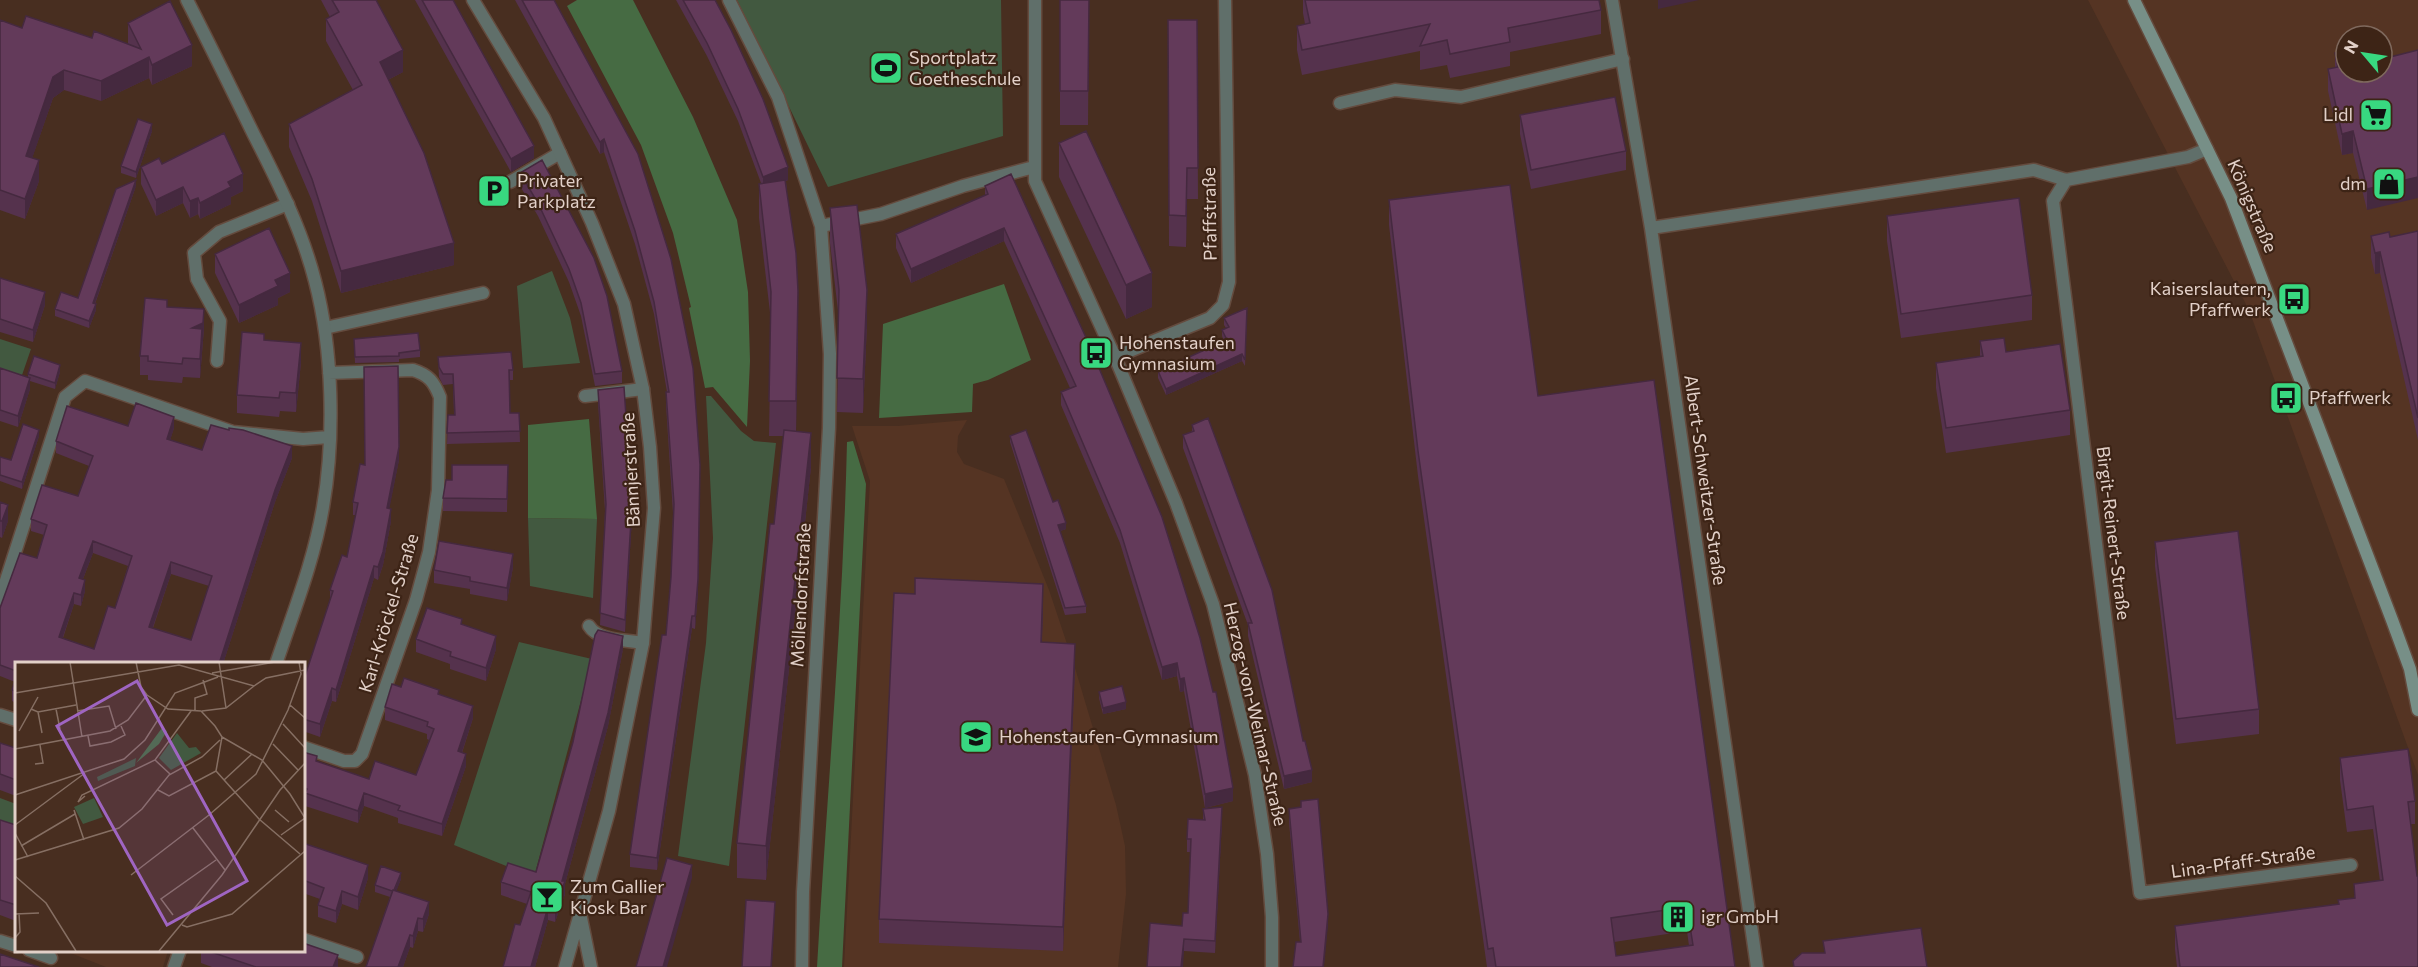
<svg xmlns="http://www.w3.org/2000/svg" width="2418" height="967" font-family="Commissioner,sans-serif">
<rect width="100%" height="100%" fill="#482e20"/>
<!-- built -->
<path fill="#553423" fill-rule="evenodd" d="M2088 0H2418V775L2249 310ZM2346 36H2382V72H2346Z
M967 420 958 436 957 452 964 464 1004 479 1049 590 1075 668 1116 805 1125 846 1126 894 1118 967H844L870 481 852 426H898Z
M63 950 168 951 163 967H106Z"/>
<!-- green -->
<path fill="#425940" d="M737 0H1001L1003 136 828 187Z
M552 271 570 318 580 363 523 368 517 286Z
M0 339 31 349 21 378 0 371Z
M706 396H711L741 431 754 441 776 443 729 866 678 856 706 643 713 538Z
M528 518 597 519 593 598 530 586Z
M519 642 592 659 534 877 454 845Z
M0 798 16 804V837L0 831Z"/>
<!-- forest -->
<path fill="#466b43" d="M577 0H633L693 117 737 220 748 292 750 361 747 427 713 387 705 388 689 308 691 307 673 233 641 145 567 6Z
M1004 284 1031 360 988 380 973 384 972 412 879 418 883 324Z
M589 419 597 519 528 518V425Z
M853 441 866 484 842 967H817C827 792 843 617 847 442Z"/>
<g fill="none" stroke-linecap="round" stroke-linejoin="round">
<!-- lane casing -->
<g stroke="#644b3e" stroke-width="15">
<path id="lane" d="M1340 103 1395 90 1461 97 1623 59
M510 182 560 153
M325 328 483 293
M217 361 220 321 197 279 194 253 219 232 288 204
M585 396 643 389
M589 626C598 641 627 640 643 643"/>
</g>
<!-- street casing -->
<g stroke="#644b3e" stroke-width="15">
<path id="street" d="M187 0C210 45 232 90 254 135 278 182 302 230 315 281 333 350 335 437 323 507 314 561 293 613 276 664
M473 0 544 118 592 223 624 304 643 389 650 447 654 508 643 643 609 811 565 967
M729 0 778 97 821 226 830 354 829 428 803 892 802 967
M1035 0V181L1115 357 1176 503 1213 604 1255 775 1267 854 1272 917V967
M1612 0 1651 228 1757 967
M2066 180 2053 201 2140 893 2351 865
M821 226 881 214 963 186 1034 167
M1651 228 2034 170 2066 180 2188 157 2207 149
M1115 357 1210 318 1223 305 1229 282 1225 0
M0 599 65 397 85 381 233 432 303 439 329 437
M0 715 16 720
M303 747 344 761H355L362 754 416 600 429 552 438 490 440 397C434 382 429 375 413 370L329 373
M581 918 591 967
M303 939 357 957
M0 941 16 946
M29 950 51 958
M174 967 180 950"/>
</g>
<!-- secondary casing -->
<g stroke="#644b3e" stroke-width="15">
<path id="secondary" d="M2134 0 2231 198 2392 620 2410 669 2418 710"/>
</g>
<!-- lane -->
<use href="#lane" stroke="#606f6a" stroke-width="12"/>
<!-- street -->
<use href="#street" stroke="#606f6a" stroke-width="12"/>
<!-- secondary -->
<use href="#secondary" stroke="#778f87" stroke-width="12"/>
</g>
<!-- wall -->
<path fill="#55324d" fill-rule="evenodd" d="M321 0H376L403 72 388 80 454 265 341 293 312 201 289 147V124L353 90 326 41V19L330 17Z
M415 0H453L534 158 511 172Z
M515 0H554L638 154 698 592 695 629 692 628 657 870 630 867V854L666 635 671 577 673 513 666 405V392H667L654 314 635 244 604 152 600 154Z
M676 0H715L788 180 786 181 798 325 796 431 811 467 766 880 737 878V843L784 436H769L771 321 759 218V184L761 183 738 121 707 56Z
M1060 0H1089L1088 125H1060Z
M1303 0H1599L1601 10V34L1510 52V66L1450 78 1447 65 1420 70V51L1302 75 1297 50V26L1305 24 1303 13Z
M0 20 22 28 128 44V23L192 66 152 85 149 78 101 101 64 90 53 98 32 158 39 181 25 219 0 210Z
M1168 20H1197L1198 199H1187L1186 247 1169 246Z
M2335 53 2382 72 2367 210 2353 153 2342 155 2328 91V69L2335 68Z
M1520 115 1626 151V170L1531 189 1520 134Z
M152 131 136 178 121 173V166Z
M1059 143 1152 307 1126 319 1059 177Z
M542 160 622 371V383L595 386 581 316 569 282 538 216 520 186V173Z
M162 164 243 191 231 197V204L200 219 198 214 190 218 183 203 156 216 141 184V167Z
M1011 174 1233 801 1205 808 1184 691 1180 692 1177 676 1162 680 1120 543 1061 405V392L1070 388 1004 241 911 283 896 248V234L985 195V186Z
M136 186 95 304 96 310 89 328 55 316V309L78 298Z
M1389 200 1538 396 1735 967H1487L1418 476 1389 225ZM1687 931 1689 946 1616 956 1614 942Z
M830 208 867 324 863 413 837 412 839 319 830 243Z
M1887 216 2032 295V320L1901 338 1887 241Z
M2418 231V440L2380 273 2375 274 2371 258V236L2390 237Z
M215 254 290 292 278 298V305L239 323 215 273Z
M0 278 45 305 33 342 0 332Z
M167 307 204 328 200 378 183 377 182 383 148 380V375H140V356Z
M1247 308 1245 366 1242 361 1166 395 1158 378V371L1224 341 1222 336V330L1226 328 1224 325V318Z
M354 339 420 350V357L399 359V362L355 363Z
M264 340 301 362 296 412 280 411 279 417 237 413V395Z
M1980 341 2006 352 2070 410V435L1946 453 1936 388V363L1980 357Z
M438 357 513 370V380H509L510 413H519L520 442 447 444 448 415H454L453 384 443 385 439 377Z
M0 368 28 377V374L60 372 55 389 30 381V389L18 427 0 421Z
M598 390 632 517 625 632 600 625 605 511 598 403Z
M1192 425 1303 741 1312 782 1284 789 1248 636V625L1183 448V435L1192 432Z
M128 426 174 428 170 440 202 450 292 458 275 502 223 664H16V703L12 701V690L15 682 0 676V608L37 558 44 535 31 531V519L78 496 89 466 56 453V441ZM93 553 128 566 115 608 94 649 63 638 74 604 81 606 85 591 83 579ZM171 574 209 586 191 640 153 628Z
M39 436 22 489 0 481V457L11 460Z
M1010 436 1053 502 1066 529 1060 531 1086 606V613L1065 615 1010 442Z
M399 460 389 508 391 521 383 565 378 580 374 578 336 702 332 701 320 737 303 731V679H304L330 600V590L347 557 356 515H353V502Z
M508 465 507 512 443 511V498L452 480Z
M0 502 8 521 2 538 0 537Z
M2155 542 2259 709V734L2176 744 2155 566Z
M513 567 507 601 470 594V589L434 583V570Z
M1043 608 1042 642 1075 668 1063 951 879 943V919Z
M462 624 496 649 486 681 450 669V664L416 652V639Z
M623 649 608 726 565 884V894L555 922 548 920 535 967H503L520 925 527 904 501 895V882L536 872Z
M401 687 439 694 473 718 462 753 466 766 442 836 398 823V818L364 806 358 823 305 806V800H303V752L317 761 369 779 416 775 429 740 427 739V734L385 720V707Z
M1099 692 1126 709 1103 714 1099 698Z
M0 743 16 748V796L0 790Z
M2340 758 2415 801V824H2411L2418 967H2177L2175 949V926L2338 904V900L2354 898V884L2380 881 2373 829 2347 832 2340 780Z
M1301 801 1328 926 1300 942 1289 822V809L1301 808Z
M1203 809 1222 820 1215 953 1184 951 1182 926 1188 913 1191 852H1187V839L1203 820Z
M0 820 16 825V921L0 915Z
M303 843 368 878 358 910 342 904 336 923 318 917V905L320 899 303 893Z
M401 879 396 891 429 914 423 932 418 931 413 948 410 947 403 967H366L390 897 375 892V885Z
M201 951H303L338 967H212L201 963Z"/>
<!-- shaded-wall -->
<path fill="#45293f" d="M1658 0H1699L1658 9Z
M192 45V66L152 85V65Z
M403 50V72L380 84V62Z
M149 57V78L101 101V81Z
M64 70V90L53 98 26 176V156L53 77Z
M152 124V131L136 178V172Z
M2353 131V153L2342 155V134Z
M604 139V152L600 154V142Z
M534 146V158L511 172V159Z
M39 160V181L25 219V199Z
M788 167V180L763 190V177Z
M1187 168V199L1186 247V216Z
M243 174V191L231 197V204L200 219V203L228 182Z
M2418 177V198L2367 210V189Z
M136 180V186L93 309V303Z
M183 187V203L156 216V200Z
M198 198V214L190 218V201Z
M1004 228V241L911 283V269Z
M454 243V265L341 293V271Z
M2380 252V273L2375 274V253Z
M290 273V292L278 298V305L239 323V305L275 280Z
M1152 273V307L1126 319V285Z
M867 290V324L863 413V379Z
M798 291V325L796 436V401Z
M45 292V305L33 342V330Z
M96 304V310L89 328V321Z
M204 309V328L200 378V359L192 328Z
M301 343V362L296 412V393Z
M1242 354V361L1166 395V389Z
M60 365V372L55 389V383Z
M30 378V389L18 427V416Z
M174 417V428L167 450V439Z
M39 430V436L22 489V482Z
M811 433V467L766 880V846Z
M292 446V458L275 502 223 664H219L275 490Z
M399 447V460L387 521V508Z
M700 478 698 592 695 629V616Z
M632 504V517L625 632V620Z
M8 505V521L2 538V521Z
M391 509V521L383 565 378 580V567Z
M1066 523V529L1058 532V525Z
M93 541V553L79 589V578Z
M513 554V567L507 601V588Z
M171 562V574L149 638V627Z
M374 566V578L336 702V690Z
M85 580V591L81 606V595Z
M1043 584V608L1041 667V642Z
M74 593V604L59 648V637Z
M692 616V628L657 870V858Z
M496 636V649L486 681V668Z
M623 636V649L608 726 565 884V894L555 922V910L562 881Z
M1075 644V668L1063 951V927Z
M1177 663V676L1162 680V667Z
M1184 678V691L1180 692V679Z
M332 688V701L320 737V724Z
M1126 702V709L1103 714V708Z
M473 706V718L458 764V751Z
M466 754V766L442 836V824Z
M1312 770V782L1284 789V776Z
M1233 788V801L1205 808V794Z
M364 793V806L358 823V811Z
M1222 807V820L1215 953V941Z
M368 865V878L358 910V897Z
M692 865V878L667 967H663Z
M401 873V879L394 898V892Z
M342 891V904L336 923V911Z
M429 902V914L423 932V919Z
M775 902 772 967H771Z
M548 907V920L535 967H531Z
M1328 914V926L1324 967H1323Z
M418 918V931L413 948V936Z
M410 935V947L403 967H398Z
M1184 939V951L1183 967H1181Z
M338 955V967H333Z"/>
<!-- building -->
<path fill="#633a5a" stroke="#45293f" stroke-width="1.5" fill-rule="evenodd" d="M332 0H376L403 50 380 62 424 153 454 243 341 271 312 179 289 124 362 85 326 19 339 12Z
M422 0H453L534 146 511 159Z
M522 0H554L638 154 671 259 693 368 700 465 698 579 695 616H692L657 858 630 854 662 635H666L671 577 674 504 666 392H669L654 302 635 231 604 139 600 142Z
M683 0H715L731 30 763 99 788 167 763 177 738 109 707 43Z
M1060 0H1089L1088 91H1060Z
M1305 0H1599L1601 10 1508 28 1510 42 1450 54 1447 40 1420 46 1430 24 1302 50 1297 26 1310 23Z
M170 1 192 45 152 65 149 57 101 81 64 70 53 77 26 156 39 160 25 199 0 190V20L22 28 26 16 92 38 94 31 141 49 128 23Z
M1168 20H1197L1198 168H1187L1186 216 1169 215Z
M2382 42 2386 58 2418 50V177L2367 189 2353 131 2342 134 2328 69 2338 67 2335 53 2346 50V72H2382Z
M1615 97 1626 151 1531 170 1520 115Z
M138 119 152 124 136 172 121 166Z
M1086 131 1152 273 1126 285 1059 143Z
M224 133 243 174 228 182 231 187 200 203 198 198 190 201 183 187 156 200 141 167 159 158 162 164Z
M542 160 594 258 607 296 622 371 595 374 581 303 569 269 538 203 520 173Z
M1011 174 1088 342 1162 517 1200 638 1213 692H1216L1233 788 1205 794 1184 678 1180 679 1177 663 1162 667 1120 530 1061 392 1076 386 1004 228 911 269 896 234 988 194 985 186Z
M136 180 93 303 96 304 89 321 55 309 61 292 78 298 116 189Z
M785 180 796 253 798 291 796 401H769L771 292 759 184Z
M1510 185 1538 396 1654 380 1735 967H1496L1493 948 1488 949 1418 451 1389 200ZM1687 907 1693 945 1616 956 1611 918Z
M2019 198 2032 295 1901 314 1887 216Z
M857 205 867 290 863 379 837 378 839 290 830 208Z
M269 228 290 273 275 280 278 286 239 305 215 254Z
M2418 231V418L2380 252 2375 253 2371 236 2389 232 2390 237Z
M0 278 45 292 33 330 0 319Z
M145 298 167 300V307L204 309 203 323 192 328 202 329 200 359 183 358 182 364 148 361V356H140Z
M1247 308 1245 360 1242 354 1166 389 1158 371 1227 340 1222 330 1229 327 1224 318Z
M242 332 264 334V340L301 343 296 393 280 392 279 398 237 395Z
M418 333 420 350 399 353V356L355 357 354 339Z
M2004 338 2006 352 2060 344 2070 410 1946 428 1936 363 1983 356 1980 341Z
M511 352 513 370H509L510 413H519L520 431 447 433 448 415H455L453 374H443L439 367 438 357Z
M34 356 60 365 55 383 28 374Z
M398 366 399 447 387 508 391 509 383 552 378 567 374 566 336 690 332 688 320 724 303 719V679H304L333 591 330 590 342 555 347 557 358 503 353 502 360 464 365 465 364 367Z
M0 368 30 378 18 416 0 410Z
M624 387 632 504 625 620 600 613 606 504 598 390Z
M136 403 174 417 167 439 202 450 211 425 229 430V428L243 430 292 446 275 490 219 664H16V671L0 665V608L20 553 37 558 47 525 31 519 42 485 78 496 93 456 56 441 67 406 128 426ZM93 541 132 556 115 608 108 606 94 649 59 637 74 593 81 595 85 580 79 578ZM171 562 212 576 191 640 149 627Z
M1208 418 1272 590 1303 741H1305L1312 770 1284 776 1248 623H1252L1183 435 1194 431 1192 425Z
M23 424 39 430 22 482 0 475V457L11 460Z
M784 430 811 433 766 846 737 843 770 524H774Z
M1026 430 1053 502 1058 500 1066 523 1058 525 1086 606 1065 608 1010 436Z
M452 465H508L507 499 443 498 446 480H452Z
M0 502 8 505 2 521H0Z
M2238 531 2259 709 2176 719 2155 542Z
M439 541 513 554 507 588 470 581V577L434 570Z
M915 578 1043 584 1041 642 1075 644 1063 927 879 919 894 593 915 594Z
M427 608 462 619 461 624 496 636 486 668 450 656 451 652 416 639Z
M598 630 623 636 608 713 562 881H565L555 910 548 907 531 967H503L515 924 520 925 531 892 501 882 508 863 536 872 573 742 595 635Z
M16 677V691L12 690Z
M404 678 439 690 438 694 473 706 458 751 466 754 442 824 398 810 400 806 364 793 358 811 305 793 307 789 303 787V752L317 756 316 761 369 779 375 761 416 775 434 729 427 726 428 722 385 707 392 684 401 687Z
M1122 686 1126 702 1103 708 1099 692Z
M0 743 16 748V780L0 774Z
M2408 749 2415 801 2408 802 2417 876H2418V967H2180L2175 926 2339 904 2338 900 2355 898 2354 884 2383 880 2373 806 2347 810 2340 758Z
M1318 799 1328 914 1323 967H1293L1296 942H1301L1289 809 1301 807V801Z
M1222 807 1215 941 1184 939 1181 967H1147L1150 923 1182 926 1183 913H1188L1191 839H1187L1188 819 1205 820 1203 809Z
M0 820 16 825V905L0 900Z
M303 843 368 865 358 897 342 891 336 911 318 905 324 888 303 880Z
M667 858 692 865 663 967H636Z
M381 866 401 873 394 890H393L392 891 375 885Z
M393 890 429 902 423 919 418 918 413 936 410 935 398 967H366Z
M746 900 775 902 771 967H742Z
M1921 928 1927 967H1794L1793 961 1802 953H1825L1823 941Z
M303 943 338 955 333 967H256L208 951H303Z
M0 954 39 967H0Z"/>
<!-- icons -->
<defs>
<g id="stadium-square" transform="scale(1.725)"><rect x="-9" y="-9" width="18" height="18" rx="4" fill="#38d880" stroke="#3d2416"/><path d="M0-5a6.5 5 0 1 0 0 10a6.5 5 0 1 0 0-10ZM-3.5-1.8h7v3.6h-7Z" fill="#111"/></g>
<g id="supermarket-square" transform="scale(1.725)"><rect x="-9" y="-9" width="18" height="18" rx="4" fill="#38d880" stroke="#3d2416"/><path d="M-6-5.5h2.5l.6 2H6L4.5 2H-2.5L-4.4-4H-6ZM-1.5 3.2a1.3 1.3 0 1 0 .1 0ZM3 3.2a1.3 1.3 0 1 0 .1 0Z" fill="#111"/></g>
<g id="shop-square" transform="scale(1.725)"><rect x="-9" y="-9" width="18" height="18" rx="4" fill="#38d880" stroke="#3d2416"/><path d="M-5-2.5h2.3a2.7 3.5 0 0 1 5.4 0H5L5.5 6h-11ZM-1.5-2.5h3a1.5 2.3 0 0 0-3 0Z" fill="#111"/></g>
<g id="parking-square" transform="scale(1.725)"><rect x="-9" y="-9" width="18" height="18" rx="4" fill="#38d880" stroke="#3d2416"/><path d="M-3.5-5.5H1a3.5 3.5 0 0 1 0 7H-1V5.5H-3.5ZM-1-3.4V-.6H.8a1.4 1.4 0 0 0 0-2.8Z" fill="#111"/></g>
<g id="bus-square" transform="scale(1.725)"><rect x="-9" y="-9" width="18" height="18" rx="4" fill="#38d880" stroke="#3d2416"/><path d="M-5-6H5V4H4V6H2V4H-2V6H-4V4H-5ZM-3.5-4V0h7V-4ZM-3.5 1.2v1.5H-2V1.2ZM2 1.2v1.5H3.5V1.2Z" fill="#111"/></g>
<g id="school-square" transform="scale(1.725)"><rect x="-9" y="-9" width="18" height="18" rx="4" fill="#38d880" stroke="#3d2416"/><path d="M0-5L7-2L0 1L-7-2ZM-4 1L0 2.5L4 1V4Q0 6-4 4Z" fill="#111"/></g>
<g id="bar-square" transform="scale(1.725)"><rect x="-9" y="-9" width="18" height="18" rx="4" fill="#38d880" stroke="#3d2416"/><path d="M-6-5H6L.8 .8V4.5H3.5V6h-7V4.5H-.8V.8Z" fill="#111"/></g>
<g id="building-square" transform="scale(1.725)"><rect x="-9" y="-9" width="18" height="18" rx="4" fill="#38d880" stroke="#3d2416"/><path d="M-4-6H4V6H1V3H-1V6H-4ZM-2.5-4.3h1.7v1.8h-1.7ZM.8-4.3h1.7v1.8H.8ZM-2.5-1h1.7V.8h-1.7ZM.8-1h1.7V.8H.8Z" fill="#111"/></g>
</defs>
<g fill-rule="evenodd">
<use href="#stadium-square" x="886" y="68"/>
<use href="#supermarket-square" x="2376" y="115"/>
<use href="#shop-square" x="2389" y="184"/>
<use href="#parking-square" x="494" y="191"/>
<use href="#bus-square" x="2294" y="299"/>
<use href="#bus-square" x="1096" y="353"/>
<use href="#bus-square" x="2286" y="398"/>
<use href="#school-square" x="976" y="737"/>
<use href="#bar-square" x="547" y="897"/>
<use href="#building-square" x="1678" y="917"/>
</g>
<g text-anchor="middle" stroke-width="4.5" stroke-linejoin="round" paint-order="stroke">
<!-- poi labels -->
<g font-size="18" fill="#e2d0c8" stroke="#3d2416" text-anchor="start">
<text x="909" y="64">Sportplatz<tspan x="909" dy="21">Goetheschule</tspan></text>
<text x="2353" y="121" text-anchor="end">Lidl</text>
<text x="517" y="187">Privater<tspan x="517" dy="21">Parkplatz</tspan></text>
<text x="2366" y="190" text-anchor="end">dm</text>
<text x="2271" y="295" text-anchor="end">Kaiserslautern,<tspan x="2271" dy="21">Pfaffwerk</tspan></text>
<text x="1119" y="349">Hohenstaufen<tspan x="1119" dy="21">Gymnasium</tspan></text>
<text x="2309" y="404">Pfaffwerk</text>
<text x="999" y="743">Hohenstaufen-Gymnasium</text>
<text x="570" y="893">Zum Gallier<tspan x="570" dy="21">Kiosk Bar</tspan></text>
<text x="1701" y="923">igr GmbH</text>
</g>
<!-- street labels -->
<g font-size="18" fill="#e2d0c8" stroke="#3d2416">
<text transform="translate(2252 206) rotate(67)" y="6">Königstraße</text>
<text transform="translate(1210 214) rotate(-91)" y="6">Pfaffstraße</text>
<text transform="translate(631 470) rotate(-93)" y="6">Bännjerstraße</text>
<text transform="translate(1705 480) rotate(82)" y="6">Albert-Schweitzer-Straße</text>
<text transform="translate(2113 533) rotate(83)" y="6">Birgit-Reinert-Straße</text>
<text transform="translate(801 595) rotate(-87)" y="6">Möllendorfstraße</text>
<text transform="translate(389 613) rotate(-73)" y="6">Karl-Kröckel-Straße</text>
<text transform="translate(1255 714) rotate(77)" y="6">Herzog-von-Weimar-Straße</text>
<text transform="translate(2243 862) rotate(-8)" y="6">Lina-Pfaff-Straße</text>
</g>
</g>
<!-- overview -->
<g transform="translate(15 662)">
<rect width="290" height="290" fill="#482e20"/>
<path d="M162 71 174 86 181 85 186 91 156 108 144 96ZM121 96 120 104 83 119 82 115ZM79 136 88 155 68 162 59 145Z" fill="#425940"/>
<path d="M147 66 152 69 144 82 121 101Z" fill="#466b43"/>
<path fill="none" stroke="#866f63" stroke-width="1.5" d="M55 0 67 75M121 0 126 25 132 33 153 47 186 49 200 64 207 75 201 109M204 0 211 46M197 11 260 0M0 31 164 3 239 24 251 16 290 8M275 43 290 56M16 47 23 50 61 43M41 47 45 67M62 49 94 44 101 67M180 49V36L192 32 188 18M187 49 211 46 239 24M23 50 27 71M268 62 290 86M4 69 23 35M73 74 75 84 96 80 110 73 106 64M207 75 247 98 275 132 290 156 266 173M258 82 283 108M0 87 95 69 113 58 132 33M140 98 155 112M20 102 28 101 25 83M209 118 237 92M143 128 154 134 201 109 244 157 285 192M0 133 109 97 130 78 160 31 203 15M70 134 63 140 67 133 140 98 176 49M59 148 69 178M260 148 274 160M0 163 70 111M178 166 210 208M0 171 13 195M6 184 60 152M0 198 104 166 127 147 154 113 187 95 205 78M116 213 194 153 241 112 273 48 286 12 284 0M0 214 31 241 61 289M0 252 24 251M158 253 146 237 201 198M167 263 172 265 217 252 290 189M0 276 5 270 4 251M144 289 207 213 265 128 290 101"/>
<path fill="#9f65c2" fill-opacity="0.15" stroke="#9f65c2" stroke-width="3" d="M122 19 232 219 152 263 42 64Z"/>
<rect width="290" height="290" fill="none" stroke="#e2d0c8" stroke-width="3"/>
</g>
<!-- north arrow -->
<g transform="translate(2364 54) rotate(299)"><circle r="28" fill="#3d2416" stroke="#7f695d" stroke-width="1.5"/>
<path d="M0-4.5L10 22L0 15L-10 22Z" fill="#38d880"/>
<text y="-9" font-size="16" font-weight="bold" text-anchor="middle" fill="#e2d0c8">N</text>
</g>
</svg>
